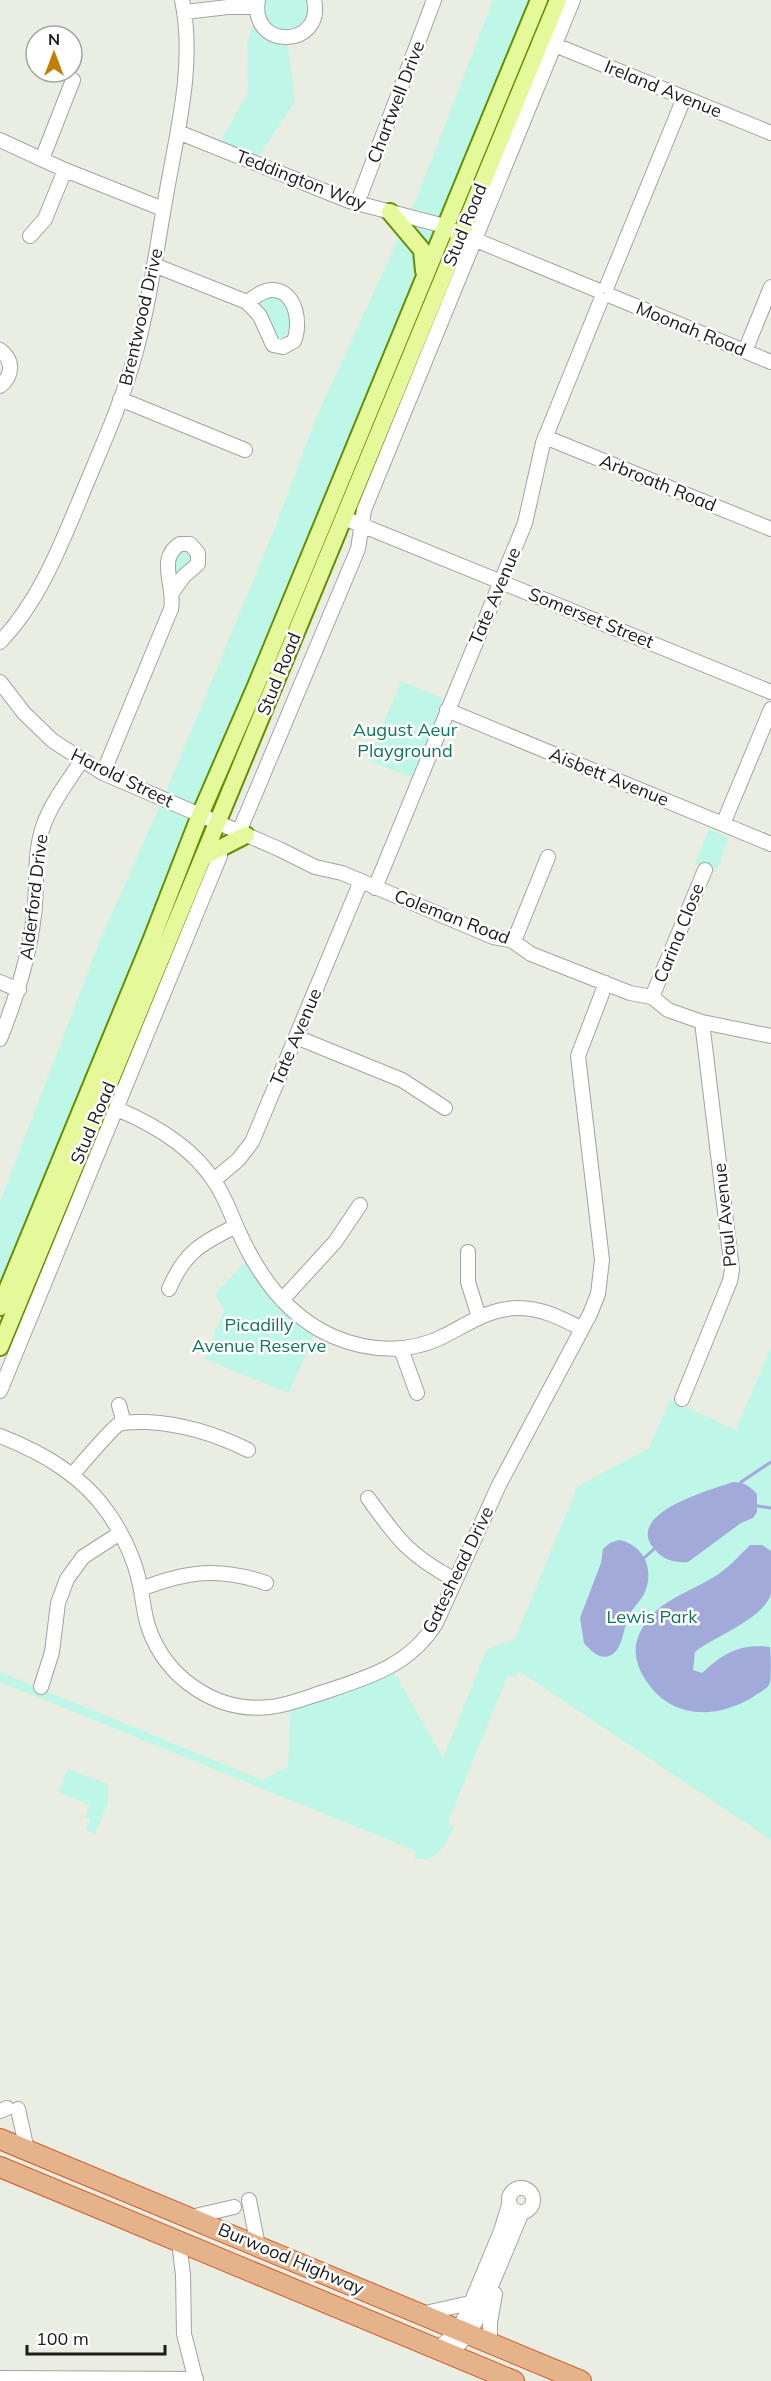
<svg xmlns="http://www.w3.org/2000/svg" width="771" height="2381" font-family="Mulish,sans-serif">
<rect width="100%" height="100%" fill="#eaede2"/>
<!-- park -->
<path fill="#bef7e8" d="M258 0H314L315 14 287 38 295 102 254 163 217 148 248 92 247 42 257 14Z
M493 0H539L0 1307V1202L99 943 168 787 276 525 316 418 416 200Z
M275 290 298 318 283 347 255 309 259 294Z
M176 547 198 553 181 579 167 573Z
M401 681 450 701 418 780 368 760Z
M709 829 729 838 716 872 695 864Z
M250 1257 317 1328 289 1393 205 1359 224 1310 215 1294Z
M771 1347V1840L519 1671 515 1677 508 1675 447 1824 454 1827C446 1844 436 1865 414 1858L416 1851 0 1682V1672L262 1780 288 1767 291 1703 391 1667 443 1758 487 1649 515 1639 577 1487 649 1448 670 1400 736 1430Z
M68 1769 108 1784V1803L95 1834 86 1830 90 1820 85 1817 90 1805 58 1792Z"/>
<!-- water -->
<path fill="#a2aada" d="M733 1482C744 1482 750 1486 757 1494V1512L753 1518 741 1523 688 1562C676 1563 663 1560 655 1550 622 1513 711 1490 733 1482Z
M619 1540C645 1545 655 1571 644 1594 639 1603 632 1608 628 1618 623 1629 623 1649 611 1655 600 1661 591 1651 584 1643L580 1618 601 1563 603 1549 610 1543Z
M750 1545H762L771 1551C771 1564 771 1580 771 1593 766 1618 713 1637 695 1652L693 1670 702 1673C723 1653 741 1643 770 1647 771 1655 771 1674 770 1683 768 1689 758 1693 753 1697 715 1720 670 1719 645 1679 638 1668 633 1654 637 1640 650 1600 690 1594 720 1573 731 1565 741 1554 750 1545Z"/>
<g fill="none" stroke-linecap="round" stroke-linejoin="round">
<!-- stream -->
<path stroke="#a2aada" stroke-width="3" d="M741 1482 771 1462
M758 1506 771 1508
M644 1558 654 1549"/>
<!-- minor casing -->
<g stroke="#a3a3a3" stroke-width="16">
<path id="minor" d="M258 0C249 51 325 48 314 0
M185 12 228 7H257
M555 45 771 133
M178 132 349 201 437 224 597 290
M0 140 65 170 163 209
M42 159 73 80
M357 204 434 0
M30 236 45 219 65 170
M154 265 247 302 260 316 273 345 283 347 294 341C301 325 297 291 273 290 264 289 255 297 247 302
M607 286 684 98
M611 296 771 362
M0 350C14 360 13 376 0 386
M745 351 771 287
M120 399 245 450
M545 437 771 529
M344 518 771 692
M0 642C37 604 58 552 78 504 98 455 121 406 135 355 150 301 157 245 167 190 178 128 195 62 182 0
M0 682 24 713 53 741 103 773 279 849 315 867 342 873 493 937 511 940 531 954 630 993 652 997 668 1010 702 1022 771 1036
M447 710 771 844
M103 773 171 609C176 588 156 558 180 544H190L198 553V564L184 576 173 591
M723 824 771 709
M239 832 358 549 364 510 573 0
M375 888 525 523 543 443 601 300
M514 941 548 857
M0 982 19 990
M652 997 705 870
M296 1037 402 1080 445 1108
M0 1039C16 999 29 959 34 915 38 885 33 853 44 824 52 801 69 781 81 761
M117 1109C153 1124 192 1147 214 1181 225 1196 230 1213 238 1230 258 1275 286 1315 332 1336 369 1352 410 1354 446 1335 469 1323 491 1308 518 1308 542 1308 561 1318 582 1329
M214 1180 238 1160 252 1142 361 881
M468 1252V1282L479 1317
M169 1289C185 1252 200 1244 236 1226
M282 1300 335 1242 360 1205
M401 1349 417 1393
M0 1391 220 856
M682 1399 730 1281 732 1270 702 1022
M119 1405 124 1423
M0 1436C43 1453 82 1475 109 1514 123 1535 135 1560 140 1585 143 1600 144 1615 149 1629 167 1679 217 1713 270 1707 289 1705 308 1697 327 1691 370 1677 411 1664 436 1623L499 1485 590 1314 598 1294 602 1260 578 1056 606 983
M72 1475C80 1466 112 1428 119 1424 127 1421 138 1422 147 1422 184 1424 216 1434 248 1450
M368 1498C398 1540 409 1555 455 1580
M141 1589C187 1571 219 1567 266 1583
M41 1687 52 1652 58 1603 67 1579 83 1557 120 1533
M18 2109 27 2150
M0 2111 7 2108
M509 2200a12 12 0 1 1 24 0a12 12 0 1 1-24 0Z
M249 2200 258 2246
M191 2217 234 2207
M179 2241 183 2275 184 2334 196 2381
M421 2314 470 2303
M490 2343V2322L495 2294
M438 2349 458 2330 466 2315 501 2231 509 2205
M450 2353 469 2334 479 2315 522 2212
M0 2378 196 2379"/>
</g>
<!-- major casing -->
<g stroke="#649004" stroke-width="20">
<path id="major" d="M390 212 422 250 424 271
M203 857 246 835
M0 1307 151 941 200 815 256 686 539 0
M0 1347 558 0"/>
</g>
<!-- highway casing -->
<g stroke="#d25b28" stroke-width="22">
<path id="highway" d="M0 2139 581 2381
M0 2167 514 2381"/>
</g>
<!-- minor -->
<use href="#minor" stroke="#fff" stroke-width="14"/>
<!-- major -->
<use href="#major" stroke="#e5f99b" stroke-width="16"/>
<!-- highway -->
<use href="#highway" stroke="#e4b38a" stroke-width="20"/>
</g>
<g text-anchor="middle" stroke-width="5" stroke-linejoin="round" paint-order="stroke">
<!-- street labels -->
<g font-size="18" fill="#1c1c1c" stroke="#fff">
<text transform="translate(663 89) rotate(22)" y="6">Ireland Avenue</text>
<text transform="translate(396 102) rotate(-69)" y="6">Chartwell Drive</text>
<text transform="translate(301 180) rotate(21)" y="6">Teddington Way</text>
<text transform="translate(465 225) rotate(-68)" y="6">Stud Road</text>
<text transform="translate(141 317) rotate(-77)" y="6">Brentwood Drive</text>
<text transform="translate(691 329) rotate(22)" y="6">Moonah Road</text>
<text transform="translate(658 483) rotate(22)" y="6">Arbroath Road</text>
<text transform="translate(495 596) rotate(-67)" y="6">Tate Avenue</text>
<text transform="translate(591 618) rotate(22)" y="6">Somerset Street</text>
<text transform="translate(279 674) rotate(-68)" y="6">Stud Road</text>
<text transform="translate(609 777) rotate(22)" y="6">Aisbett Avenue</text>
<text transform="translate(122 778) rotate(26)" y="6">Harold Street</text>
<text transform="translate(34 897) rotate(-83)" y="6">Alderford Drive</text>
<text transform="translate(452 917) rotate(21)" y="6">Coleman Road</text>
<text transform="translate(679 933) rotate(-68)" y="6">Carina Close</text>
<text transform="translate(296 1037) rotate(-67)" y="6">Tate Avenue</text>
<text transform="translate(93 1123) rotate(-67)" y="6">Stud Road</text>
<text transform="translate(725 1215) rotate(-96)" y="6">Paul Avenue</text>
<text transform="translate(458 1570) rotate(-64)" y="6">Gateshead Drive</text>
<text transform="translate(291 2259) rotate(23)" y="6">Burwood Highway</text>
</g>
<!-- park labels -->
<g font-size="18" fill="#0e7659" stroke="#fff">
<text x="405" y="736">August Aeur<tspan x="405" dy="21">Playground</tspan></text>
<text x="259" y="1331">Picadilly<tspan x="259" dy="21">Avenue Reserve</tspan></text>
<text x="652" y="1623">Lewis Park</text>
</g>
</g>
<!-- north arrow -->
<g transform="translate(54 54)"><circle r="28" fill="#ffffff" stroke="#a4a4a4" stroke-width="1.5"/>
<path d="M0-4.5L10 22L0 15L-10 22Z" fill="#c37f05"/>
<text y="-9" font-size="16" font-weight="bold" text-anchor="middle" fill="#1c1c1c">N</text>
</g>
<!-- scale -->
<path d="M27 2345v9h138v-9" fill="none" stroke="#1c1c1c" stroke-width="3"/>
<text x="36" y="2345" font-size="18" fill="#1c1c1c" stroke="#ffffff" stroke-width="4.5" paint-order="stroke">100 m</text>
</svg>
